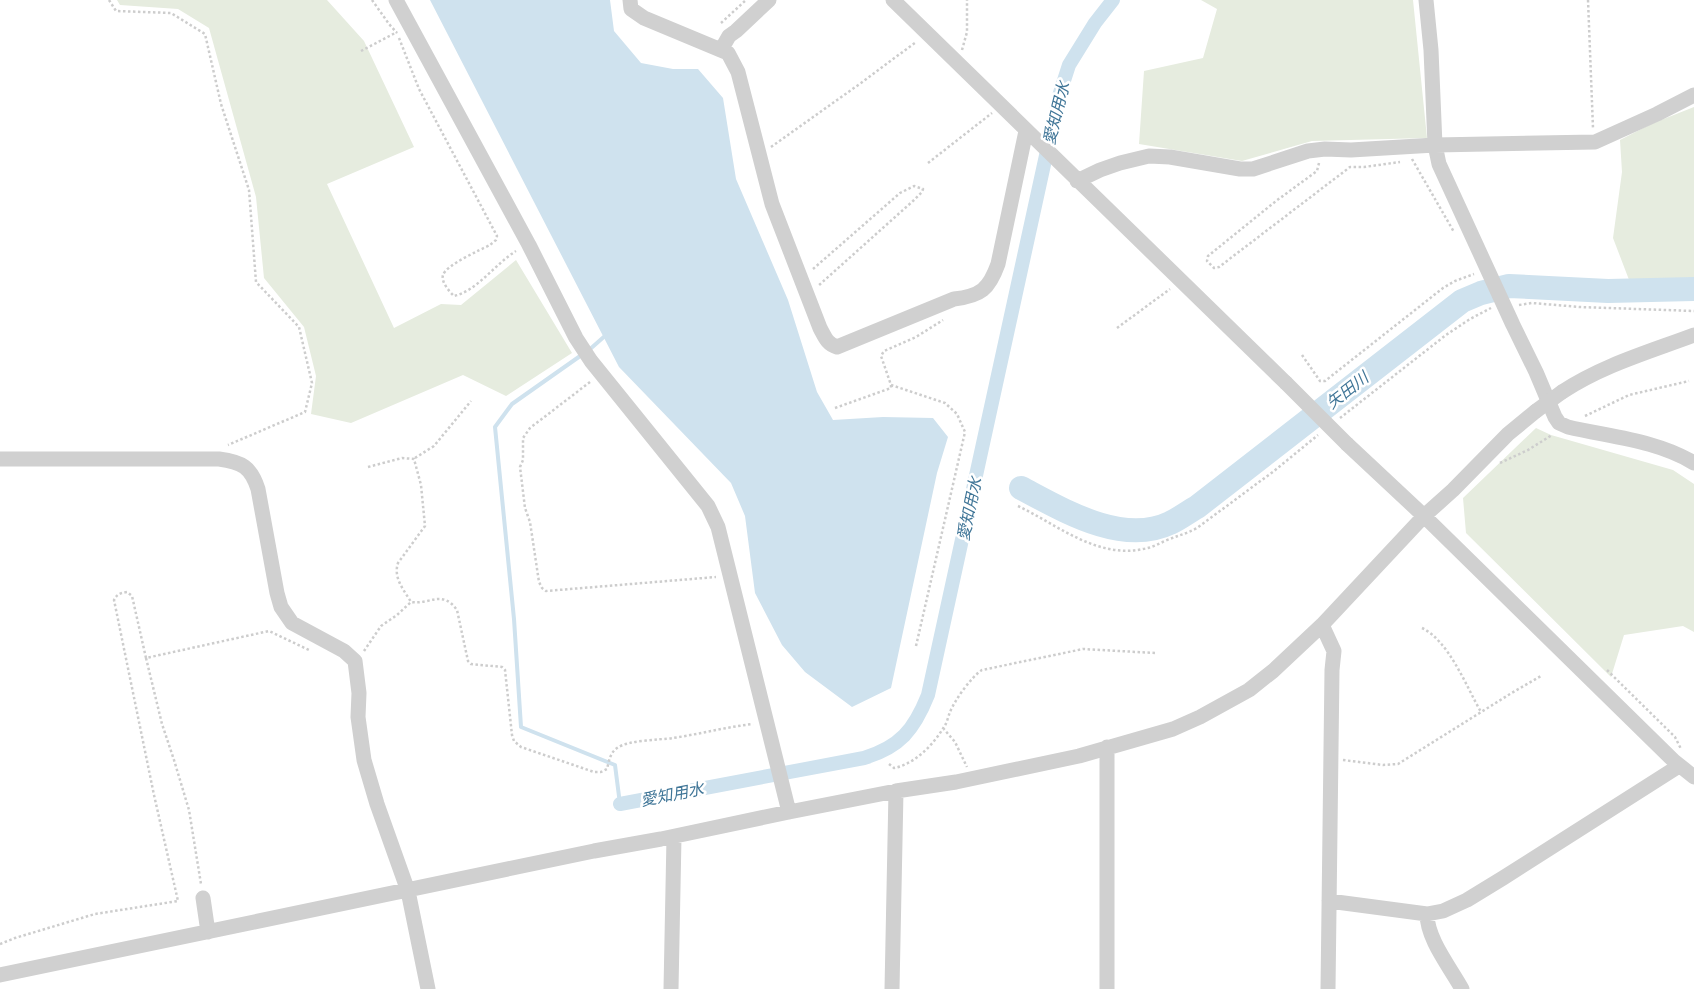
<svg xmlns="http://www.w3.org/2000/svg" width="1694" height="989" font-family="'Open Sans','Noto Sans JP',sans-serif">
<rect width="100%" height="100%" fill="#fff"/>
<!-- green -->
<path fill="#e6ecdf" d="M117 0H327L364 41 414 147 327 184 394 328 441 304 461 305 516 260 572 353 506 396 463 375 351 423 311 414 316 376 304 327 264 278 256 197 209 28 178 9 120 5Z
M1201 0H1413L1427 138 1312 141 1242 161 1139 144 1144 71 1203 58 1217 9Z
M1694 107V283L1631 285 1613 238 1622 172 1620 140 1651 124Z
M1536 428 1551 435 1673 470 1694 484V632L1683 626 1624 635 1611 677 1466 533 1463 498Z"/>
<!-- water -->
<path fill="#cfe2ee" d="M430 0H610L614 31 641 63 673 69H698L723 98 736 179 788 300 817 392 833 420 883 417 933 418 948 437 937 473 891 688 852 707 805 672 782 645 755 593 745 516 731 483 619 367Z"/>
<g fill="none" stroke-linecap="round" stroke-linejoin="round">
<!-- stream -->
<path stroke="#cfe2ee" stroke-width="4" d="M589 350 606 335
M583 354 512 404 495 427 514 619 521 727 615 765 620 804"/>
<!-- canal -->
<path stroke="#cfe2ee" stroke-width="14" d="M620 804 864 758C900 747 914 730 928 695L1059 96 1069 65 1095 23 1113 0"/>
<!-- river -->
<path stroke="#cfe2ee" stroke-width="24" d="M1021 488C1063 510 1122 546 1170 523 1179 519 1188 512 1197 507L1462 301 1481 293 1509 286 1608 291 1694 289"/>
<!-- path -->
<path stroke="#cdcdcd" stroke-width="2.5" stroke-dasharray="2.5 2.5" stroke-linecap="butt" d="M109 0 116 11 171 13 205 34 221 104 249 190 256 282 299 327 312 383 305 412 228 445
M372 0 389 24 397 33
M1588 0 1593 128
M721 23 746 0
M399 38 419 89 497 236 496 240 490 245C480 250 446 265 443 275 441 282 449 291 454 296 477 291 495 264 516 251
M962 50 967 32V0
M361 51 397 32
M771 147 861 83 916 42
M1412 159 1454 232
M928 163 992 113
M1319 163 1317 171 1276 201 1208 256 1207 261 1214 268 1219 267 1350 167H1364L1400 162
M813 269 900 193 914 186 923 189 922 192 913 201 818 286
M1519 305 1532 303 1580 307 1694 311
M1117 328 1170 289
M1302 355 1320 381H1325L1443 288 1455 281 1474 274
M590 382 530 428 523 438V460L520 467 525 508 530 522 539 582 542 588 546 591 716 577
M835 408 891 388V385
M1585 416 1629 395 1689 381
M1340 418 1446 335 1470 319 1491 308
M415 458 434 446 471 401
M1500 463 1528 450 1552 435
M368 467 402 458 414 459 421 485 425 526 398 563C393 578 404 590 411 602 430 605 442 589 457 610L468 661 471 664 502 667 505 670 512 735 514 741 521 747 594 772H601L607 769C609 761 610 753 617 748 628 740 659 740 673 738 700 734 726 727 753 724
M1018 506C1056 524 1097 559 1143 549 1151 548 1158 544 1165 541 1176 536 1186 534 1197 528L1274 471 1318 435
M1422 628C1449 641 1466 686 1481 712
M916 646 965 432 957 414 945 403 891 385 881 356 884 351 916 337 943 320
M364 651 381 626 397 615 411 602
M146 658 162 724 174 760 189 810 201 884
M1607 670 1675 737 1681 749
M943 728 955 742 967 767
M1343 760 1383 765 1398 764 1510 694 1541 676
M889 764 894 768C915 764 933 745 944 727 947 723 948 717 950 712 955 700 971 677 982 670L1083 649 1155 653
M0 944 15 938 95 914 178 901 154 795 114 600C117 594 120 593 127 592L132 596 146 658 269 631 309 650"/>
<!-- minor -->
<path stroke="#d0d0d0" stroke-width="15" d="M396 0 529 245 576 338 591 361 708 506 718 527 789 812
M630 0 631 9 644 18 728 53 738 72 772 204 820 328C825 337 827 344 837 347L954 299C981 296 989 289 998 264L1026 131
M893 0 1286 383
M1426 0 1431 50 1435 145 1439 164 1513 325 1536 372 1555 417 1559 423 1568 427C1610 437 1656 440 1694 463
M721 50 729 36 736 31 769 0
M1077 181 1100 170 1120 163 1149 156 1170 157 1240 169H1253L1308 151 1325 149 1351 150 1435 145 1595 142 1657 114 1694 95
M1562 392C1603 365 1649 352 1694 335
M1347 444 1424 516 1674 761 1694 777
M0 459H219C242 462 251 467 258 489L277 593 281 607 292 623 344 651 355 661 359 693 358 717 364 760 377 804 408 891 428 989
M1322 625 1334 651 1332 670 1328 989
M1107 747V989
M203 898 208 932
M1329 901 1427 914 1443 911 1467 900 1503 878 1679 766
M1427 914C1427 939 1450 967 1462 989
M0 975 594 851 661 839 789 812 896 791 956 782 1079 756 1173 729 1200 717 1249 690 1273 671 1322 625 1424 516 1453 490 1508 434 1536 411
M671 989 674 837
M892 989 896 791"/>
<!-- minor-bridge -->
<path stroke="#d0d0d0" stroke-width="15" d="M1286 383 1347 444
M1536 411 1562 392"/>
</g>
<g text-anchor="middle" stroke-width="5" stroke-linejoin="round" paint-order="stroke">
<!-- water labels -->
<g font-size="16" font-style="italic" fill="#3f7597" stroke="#fff">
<text transform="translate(1056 113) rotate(-76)" y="6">愛知用水</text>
<text transform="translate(1347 390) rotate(-38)" y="6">矢田川</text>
<text transform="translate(969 509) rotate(-78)" y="6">愛知用水</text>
<text transform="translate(672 794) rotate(-11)" y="6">愛知用水</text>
</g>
</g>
</svg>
